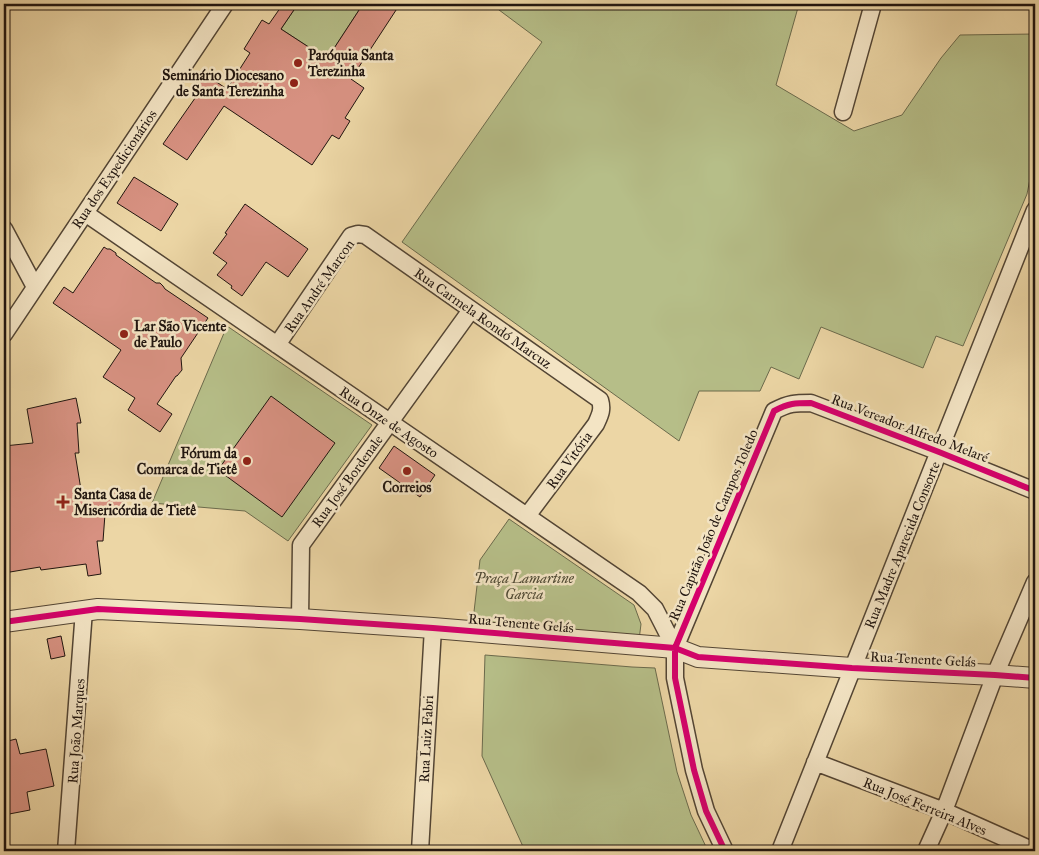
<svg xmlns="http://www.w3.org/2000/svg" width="1039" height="855" font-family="'IM FELL Great Primer',serif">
<rect width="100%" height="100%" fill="#ecd6a5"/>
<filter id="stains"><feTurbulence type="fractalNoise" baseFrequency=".004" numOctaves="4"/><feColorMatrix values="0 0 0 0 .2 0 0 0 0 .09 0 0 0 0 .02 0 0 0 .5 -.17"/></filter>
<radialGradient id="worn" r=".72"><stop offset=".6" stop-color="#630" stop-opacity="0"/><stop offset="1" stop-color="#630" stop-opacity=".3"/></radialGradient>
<!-- green -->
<path fill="#b6be88" stroke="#6b6a4c" d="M298 4H363L327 59 281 29Z
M491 4H799L776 85 854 131 902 115 941 58 960 35 1035 34V154L1027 194 963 346 936 336 923 368 821 327 799 379 771 367 760 391H699L679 441 402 242 542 42Z
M227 326 372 425 288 541 245 511 152 503Z
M509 519 634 605 641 624 639 640 472 629 480 560Z
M485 655 632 667 655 668 677 772 691 815 708 851H525L482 756Z"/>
<!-- building -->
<path fill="#d79181" stroke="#20150f" d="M283 4H298L281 29 327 59 363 4H400L351 79 364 88 345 118 350 121 339 139 332 135 312 165 224 106 187 160 163 144 200 91 194 87 203 73 227 89 250 53 244 49 262 20 269 24Z
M134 177 178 204 161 231 117 203Z
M245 204 308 249 288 277 266 262 242 296 231 288 232 286 217 275 227 263 213 253 227 234 225 233Z
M104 247 107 249H110L116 253V255L156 283H160L163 286 165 289 208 318 181 358 182 370 177 376H176L157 404 172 414 160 432 128 410 135 398 103 377 121 350 53 303 64 287 73 293Z
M271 396 335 443 282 517 218 470Z
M76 398 81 423H77L79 453H75L82 496 123 490V511L105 514 103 541H97L101 574 88 576 86 564 41 570 40 567 4 573V446L33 443 27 409Z
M394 446 435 475 420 497 379 468Z
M61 636 65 656 51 659 47 639Z
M16 739 20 754 46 749 54 786 27 792 30 810 4 815V742Z"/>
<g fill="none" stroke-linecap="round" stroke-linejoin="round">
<!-- minor casing -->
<g stroke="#534534" stroke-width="19">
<path id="minor" d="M843 112 873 4
M85 213 639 593 655 609 675 648
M4 229 35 287
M4 334 225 4
M277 345 351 236 358 234 365 235 600 400C603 410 600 415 596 424L527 516
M300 619 301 545 471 310
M815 762 944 811 1034 851
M66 851 84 610
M420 851 433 628
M725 851 706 811 694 770 675 678V648L774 411C789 403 795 403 811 403L939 452 1035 491
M780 851 1035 210
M926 851 944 811 995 675 1035 582"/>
</g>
<!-- tertiary casing -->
<g stroke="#534534" stroke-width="22">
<path id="tertiary" d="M4 622 98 609 300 619 433 628 675 648 698 657 852 668 995 675 1035 678"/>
</g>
<!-- minor -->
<use href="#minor" stroke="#f3e4c4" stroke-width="16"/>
<!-- tertiary -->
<use href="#tertiary" stroke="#f3e4c4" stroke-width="20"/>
<!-- cycleway casing -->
<g stroke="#f3e4c4" stroke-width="9">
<path id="cycleway" d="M4 622 98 609 300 619 433 628 675 648 698 657 852 668 995 675 1035 678
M725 851 706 811 694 770 675 678V648L774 411C789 403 795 403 811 403L939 452 1035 491"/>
</g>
<!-- cycleway -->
<use href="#cycleway" stroke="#d6006c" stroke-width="6"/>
</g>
<!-- markers -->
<g fill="#8f2418" stroke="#f3e4c4" stroke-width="2">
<circle cx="298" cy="63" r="5"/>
<circle cx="294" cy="83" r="5"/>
<circle cx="124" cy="334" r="5"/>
<circle cx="247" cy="461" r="5"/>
<circle cx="407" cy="471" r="5"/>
<path d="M60.5 494.5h5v5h5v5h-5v5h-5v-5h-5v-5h5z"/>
</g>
<g text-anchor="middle" stroke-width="5" stroke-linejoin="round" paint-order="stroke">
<!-- poi labels -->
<g font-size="14" font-weight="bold" fill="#20150f" stroke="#f3e4c4" text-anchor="start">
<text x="308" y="60">Paróquia Santa<tspan x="308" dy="16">Terezinha</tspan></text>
<text x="284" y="80" text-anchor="end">Seminário Diocesano<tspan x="284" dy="16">de Santa Terezinha</tspan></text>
<text x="134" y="331">Lar São Vicente<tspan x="134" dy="16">de Paulo</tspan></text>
<text x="237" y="458" text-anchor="end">Fórum da<tspan x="237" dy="16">Comarca de Tietê</tspan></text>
<text x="407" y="492" text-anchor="middle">Correios</text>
<text x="74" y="499">Santa Casa de<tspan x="74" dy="16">Misericórdia de Tietê</tspan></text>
</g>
<!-- street labels -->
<g font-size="14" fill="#20150f" stroke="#f3e4c4">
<text transform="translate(114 169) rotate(-56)" y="5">Rua dos Expedicionários</text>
<text transform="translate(319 286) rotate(-55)" y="5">Rua André Marcon</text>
<text transform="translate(483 318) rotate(35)" y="5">Rua Carmela Rondó Marcuz</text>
<text transform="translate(389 422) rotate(34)" y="5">Rua Onze de Agosto</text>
<text transform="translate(910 428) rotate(21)" y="5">Rua Vereador Alfredo Melaré</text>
<text transform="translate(569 460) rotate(-54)" y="5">Rua Vitória</text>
<text transform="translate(347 481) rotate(-54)" y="5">Rua José Bordenale</text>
<text transform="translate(713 525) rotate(-67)" y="5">Rua Capitão João de Campos Toledo</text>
<text transform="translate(902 545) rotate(-68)" y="5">Rua Madre Aparecida Consorte</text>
<text transform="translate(521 623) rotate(5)" y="5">Rua Tenente Gelás</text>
<text transform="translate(923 659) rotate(3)" y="5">Rua Tenente Gelás</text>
<text transform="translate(76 731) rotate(-86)" y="5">Rua João Marques</text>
<text transform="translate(426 739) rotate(-87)" y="5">Rua Luiz Fabri</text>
<text transform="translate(925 806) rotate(22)" y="5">Rua José Ferreira Alves</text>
</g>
<!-- park labels -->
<g font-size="14" font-style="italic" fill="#4d4833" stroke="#f3e4c4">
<text x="524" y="583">Praça Lamartine<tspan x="524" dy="16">Garcia</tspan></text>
</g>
</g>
<!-- margin -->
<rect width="1039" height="855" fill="none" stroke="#ecd6a5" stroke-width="20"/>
<rect x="5" y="5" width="1029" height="845" fill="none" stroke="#20150f" stroke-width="2.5"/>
<rect x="10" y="10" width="1019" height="835" fill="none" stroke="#20150f"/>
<rect width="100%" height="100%" filter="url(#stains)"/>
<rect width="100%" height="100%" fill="url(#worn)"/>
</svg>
